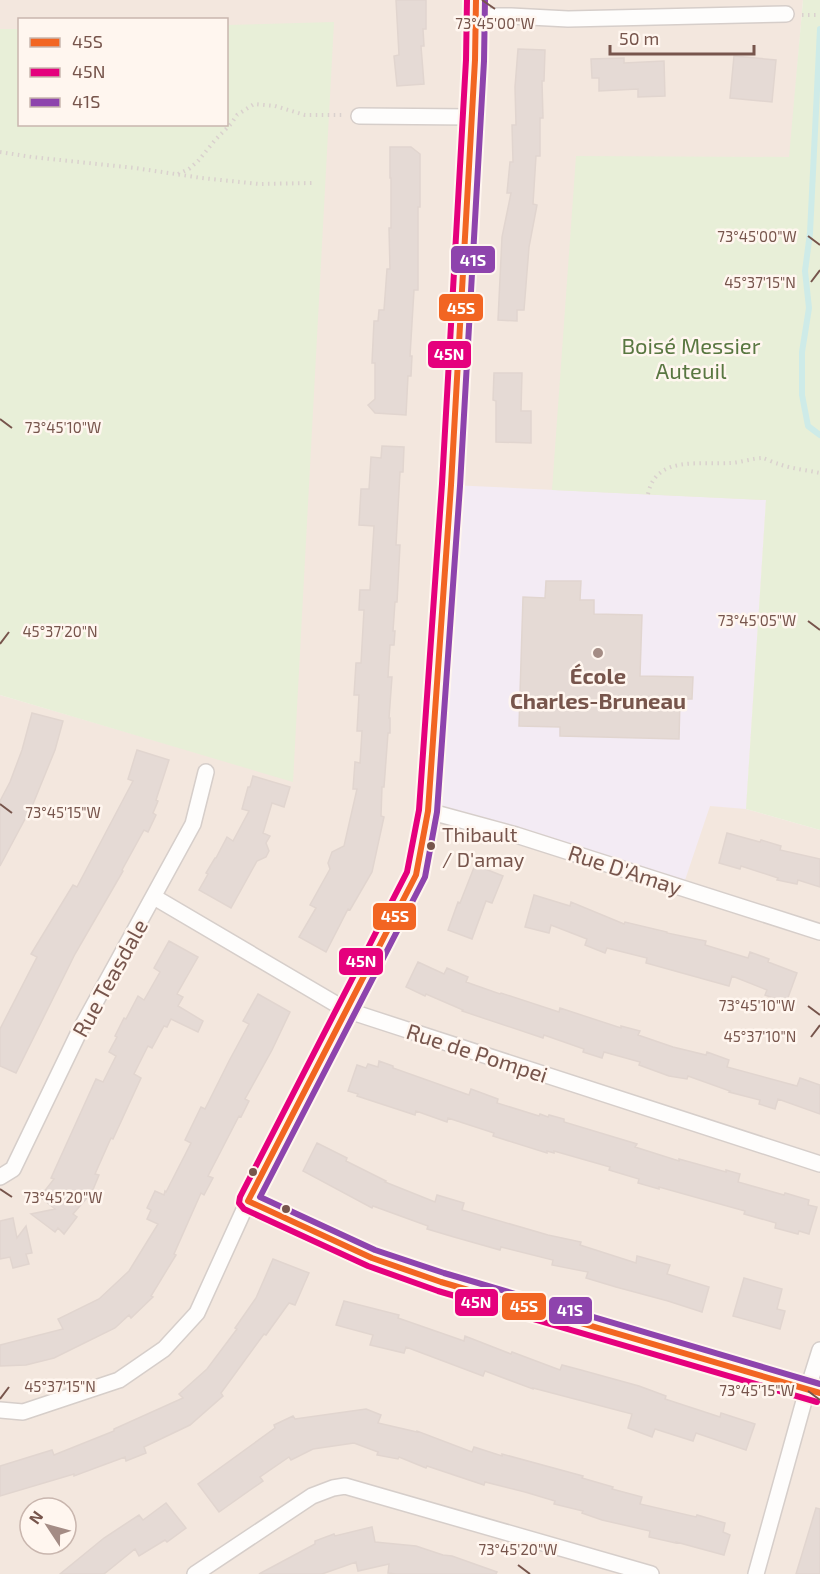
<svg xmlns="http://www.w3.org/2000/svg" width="820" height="1574" font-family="'Exo 2',sans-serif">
<rect width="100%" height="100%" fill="#f8f3ee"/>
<!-- residential -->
<path fill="#f3e7de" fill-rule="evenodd" d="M0 0H803L790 157H576L766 500 746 809 820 830V1574H0V695L293 781 226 20H20L19 29H0ZM30 1508H66V1544H30Z"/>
<!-- education -->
<path fill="#f3ebf4" d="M451 485 766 500 746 809 710 806 682 889 428 811Z"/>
<!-- green -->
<path fill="#e8efd8" d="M803 0H820V830L746 809 766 500 552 490 576 156 789 157Z
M334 22 293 782 0 695V29H19L20 124H226L227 25Z"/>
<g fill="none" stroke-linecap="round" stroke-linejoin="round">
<!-- stream -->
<path stroke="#ceebe8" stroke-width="6" d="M820 29 810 233 805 271 809 308 802 352V395L808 426 820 435"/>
</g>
<!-- building -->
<path fill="#e5dad5" stroke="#e1d5cf" stroke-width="1.5" d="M396 0H426V29H423L424 46H421L424 84 397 86 394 56 399 55Z
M518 49 545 50 544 81H542L543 118H540V156H536L533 204 537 205 529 247 524 310H517V321L498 320 502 237 511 193H507L510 162H513L512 125H516L515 87Z
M734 56 776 60 772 102 730 98Z
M624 58V63L664 61 665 96 638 97V89L599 91V78H592L591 59Z
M390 147H411L420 154V207H418V290H414L410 356H412L411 376H408L406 415 375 413 368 405 375 399V363H372L374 321H378L379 310H384L387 269H390L389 228H391V178H390Z
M494 373H522L521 411H531V443L496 442V401L493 400Z
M382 446 404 447 403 472H400L396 545H400L397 602H395L393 631H395L394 645H390L388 677H392L389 718H390V733H388L384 787H382L381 816 384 817 372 872 350 910 348 909 326 952 299 937 316 908 310 905 330 869 328 863 332 852 344 846 357 789H353L355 762 360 763 362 731H357L359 695H354L356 663H361L364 610H359L360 590H370L374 526 359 525 361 489H369L371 457 381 458Z
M546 581H581L580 600H594V614L642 615 640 676 693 677 692 699H680L679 739 560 736V727L519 726 523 597 545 598Z
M32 713 63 721 55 750 33 804 0 866V801L10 782 22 750Z
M137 750 169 760 156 800 158 801 153 813 156 815 148 832 144 830 122 870 123 871 75 954 16 1073 0 1066V1029L37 957 31 954 73 885 77 887 133 781 128 779Z
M253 776 290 787 284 807 272 803 263 833 270 836 266 843 269 851 266 857 257 861 231 908 199 890 208 874 206 873 215 858H216L227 837 233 841 249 811 242 809 248 787H250Z
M727 833 760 842 761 840 781 846 780 850 820 859V887L798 880 797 884 777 880 778 878 741 866 740 869 719 863Z
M475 865 503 876 492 903 486 901 472 939 448 930 458 902 460 903Z
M534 895 570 906 571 902 624 924 625 922 667 932V933L706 941 705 945 748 958 750 952 769 959 768 962 797 973 786 1003 765 995 767 990 732 976 729 986 646 963 647 958 607 948 605 953 585 945 587 939 551 925 549 933 525 927Z
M169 941 198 957 177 994 183 997 178 1006 203 1021 198 1032 171 1019 167 1027 164 1026 152 1048 148 1046 134 1074 141 1078 113 1139 111 1138 95 1174 99 1175 92 1192 73 1214 77 1217 64 1234 58 1228 55 1232 31 1214 55 1209 40 1197 54 1179 51 1178 96 1079 103 1082 116 1056 109 1052 117 1037 115 1036 124 1018 126 1019 138 996 144 1000 160 972 154 968Z
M418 962 444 974 447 968 468 977 466 982 500 994 501 993 559 1012 560 1008 621 1028V1026L640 1031 638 1035 673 1047 706 1055 707 1052 729 1060 727 1067 797 1086 800 1078 820 1085V1114L778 1099 775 1109 759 1104 760 1100 729 1092 730 1091 688 1076 687 1079 669 1076 639 1065 640 1062 604 1052 602 1058 583 1052 584 1049 544 1035 543 1038 462 1011 463 1010 426 994 425 996 406 987Z
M258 994 290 1012 272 1050 245 1099 249 1101 241 1117 239 1116 208 1176 213 1178 204 1195 201 1193 174 1254 176 1255 151 1296 153 1297 131 1318 129 1315 115 1328 54 1358 26 1365 0 1366V1345L63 1329 58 1319 99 1299 129 1271 158 1224 147 1219 151 1210 147 1208 155 1191 164 1195 165 1191 166 1192 191 1143 185 1140 201 1107 205 1109 229 1061 249 1024 243 1021Z
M379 1061 393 1066V1068L469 1095 471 1089 498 1099 497 1103 539 1116 540 1114 548 1117 549 1115 564 1119V1122L637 1144 635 1147 679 1161V1159L726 1172V1170L740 1174 738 1182 784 1195 785 1193 809 1200 808 1205 817 1207 809 1234 799 1231 798 1234 775 1228 776 1223 744 1214 745 1211 659 1187V1189L638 1183 639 1179 609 1170 610 1167 554 1151V1153L547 1151V1153L493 1136 494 1133 448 1118 447 1122 416 1111 415 1115 357 1096 358 1094 348 1091 357 1065 366 1068 368 1064 378 1067Z
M317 1143 347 1158 346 1161 386 1181 385 1182 435 1202 437 1195 464 1203 462 1210 548 1235 581 1242 580 1245 636 1263 637 1256 670 1265 667 1274 709 1287 702 1312 668 1301 616 1287 586 1278 588 1272 552 1265 553 1260 501 1247 500 1250 454 1237 427 1229 428 1226 373 1206 372 1208 303 1171Z
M13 1218 17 1238 26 1226 32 1253 26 1254 29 1264 13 1268 10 1257 0 1259V1221Z
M273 1259 309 1273 295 1305 289 1303 266 1335 264 1334 221 1393 223 1396 190 1425 144 1447 146 1453 126 1461 125 1457 74 1476V1474L0 1496V1466L52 1450 54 1455 114 1431V1429L183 1398 179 1394 207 1369 237 1329 235 1328 256 1298Z
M744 1278 782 1289 777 1309 785 1311 780 1329 733 1316Z
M344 1301 399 1315 398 1318 464 1341 465 1336 511 1354 512 1352 560 1370 562 1365 581 1370 639 1386 666 1396 665 1399 720 1417 721 1413 755 1424 746 1450 696 1433 693 1441 655 1429 652 1437 628 1428 632 1414 533 1388V1389L485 1371 483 1376 406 1347 404 1353 370 1345 373 1335 336 1325Z
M366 1409 381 1415 378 1423 417 1432V1431L472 1452 474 1447 502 1456V1454L583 1476 582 1478 613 1487 612 1489 642 1497 640 1504 696 1517 697 1515 725 1523 723 1532 730 1535 724 1555 676 1542V1543L649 1537 650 1531 602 1520 582 1513 583 1511 554 1504 555 1501 525 1492 485 1482 484 1485 427 1466 426 1468 399 1457 398 1459 377 1455 378 1452 354 1443 313 1449 291 1460 289 1457 260 1477 263 1481 219 1512 198 1484 275 1428 274 1425 293 1416 295 1419Z
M166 1503 186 1528 167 1542 165 1540 139 1556 135 1549 104 1574H60L104 1538 139 1515 143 1520Z
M816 1508 820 1509V1574H796Z
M372 1527 375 1542 416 1546 443 1555 452 1556 497 1572 496 1574H396L388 1573 389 1564 358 1571 356 1562 322 1574H259L315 1544V1541L334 1534 335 1536Z"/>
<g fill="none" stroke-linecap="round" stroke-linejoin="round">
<!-- minor casing -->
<g stroke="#d6ceca" stroke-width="18">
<path id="minor" d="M476 16H511L568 19 786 14
M359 116 471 117
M428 811 516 835 820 932
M154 897 346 1010 820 1164
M0 1177 13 1169 79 1032 193 824 206 772
M248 1201 372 1258 441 1282 820 1393
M0 1410 23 1412 119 1380 164 1349 197 1313 248 1201 416 875 428 811 451 485 475 60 476 0
M195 1574 312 1496 333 1488 345 1486 651 1574
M756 1574 804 1401 820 1350"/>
</g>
<!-- path -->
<path stroke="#dad1ce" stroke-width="4" stroke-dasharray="1.5 4.5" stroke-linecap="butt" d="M802 15H820
M0 152 32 157 135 168 202 178 259 184 312 183
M178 174 189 169 198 161 216 139 231 124 237 115 254 104 275 106 305 115H343
M648 494C656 455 700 465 730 463 739 463 754 458 762 458 767 459 774 463 779 464 792 469 807 470 820 473"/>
<!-- minor -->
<use href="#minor" stroke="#fefdfc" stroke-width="15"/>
<!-- bus-1 casing -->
<g stroke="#fff6ef" stroke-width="10">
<path id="bus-1" d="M476 0 475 60 451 485 428 811 416 875 248 1201 372 1258 441 1282 820 1393"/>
</g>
<!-- bus-2 casing -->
<g stroke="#fff6ef" stroke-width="10">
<path id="bus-2" d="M467 0 466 60 442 484 419 810 407 872 240 1197 239 1203 244 1209 368 1266 438 1291 817 1402"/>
</g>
<!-- bus-3 casing -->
<g stroke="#fff6ef" stroke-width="10">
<path id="bus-3" d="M485 0 484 61 460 486 437 812 425 877 260 1197 375 1250 444 1273 820 1384"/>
</g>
<!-- bus-1 -->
<use href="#bus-1" stroke="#f26522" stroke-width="6"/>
<!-- bus-2 -->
<use href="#bus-2" stroke="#e5007d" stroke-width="6"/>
<!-- bus-3 -->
<use href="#bus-3" stroke="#8e44ad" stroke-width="6"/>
</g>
<!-- ticks -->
<path fill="none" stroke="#77554c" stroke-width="2" d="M482 0 495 9M808 236 820 245M811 282 820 270M0 419 12 428M808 621 820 630M0 644 9 632M0 804 12 813M808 1006 820 1015M811 1037 820 1025M0 1189 12 1197M808 1391 820 1400M0 1399 9 1387M518 1565 530 1574"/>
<!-- markers -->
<circle fill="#a48c85" stroke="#fff6ef" stroke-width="2" cx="598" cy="653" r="6"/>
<g fill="#77554c" stroke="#fff6ef" stroke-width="2">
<circle cx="431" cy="846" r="5"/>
<circle cx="253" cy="1172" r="5"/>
<circle cx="286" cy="1209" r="5"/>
</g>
<g text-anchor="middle" stroke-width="5" stroke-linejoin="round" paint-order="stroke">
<!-- bus labels -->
<g font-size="20" fill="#77554c" stroke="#fff6ef" text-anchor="start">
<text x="442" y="842">Thibault<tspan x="442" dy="25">/ D'amay</tspan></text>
</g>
<!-- park labels -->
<g font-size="22" fill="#597741" stroke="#fff6ef">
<text x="691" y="354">Boisé Messier<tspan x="691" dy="25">Auteuil</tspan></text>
</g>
<!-- poi labels -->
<g font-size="22" font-weight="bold" fill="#77554c" stroke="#fff6ef">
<text x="598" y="684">École<tspan x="598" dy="25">Charles-Bruneau</tspan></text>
</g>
<!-- street labels -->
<g font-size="22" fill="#77554c" stroke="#fff6ef">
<text transform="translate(625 870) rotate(18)" y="8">Rue D'Amay</text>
<text transform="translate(110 978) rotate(-61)" y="8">Rue Teasdale</text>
<text transform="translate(477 1053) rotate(18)" y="8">Rue de Pompei</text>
</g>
</g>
<g font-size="15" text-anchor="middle" fill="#77554c" stroke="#fff6ef" stroke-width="5" stroke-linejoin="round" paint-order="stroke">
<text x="495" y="29">73°45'00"W</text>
<text x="757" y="242">73°45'00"W</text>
<text x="760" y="288">45°37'15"N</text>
<text x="63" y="433">73°45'10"W</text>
<text x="757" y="626">73°45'05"W</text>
<text x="60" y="637">45°37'20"N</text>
<text x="63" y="818">73°45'15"W</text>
<text x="757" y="1011">73°45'10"W</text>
<text x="760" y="1042">45°37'10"N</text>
<text x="63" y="1203">73°45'20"W</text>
<text x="60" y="1392">45°37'15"N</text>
<text x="757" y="1396">73°45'15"W</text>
<text x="518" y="1555">73°45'20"W</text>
</g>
<g stroke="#fff6ef" stroke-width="2">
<rect x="450" y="245" width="46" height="29" rx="6" fill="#8e44ad"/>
<rect x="438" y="293" width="46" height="29" rx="6" fill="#f26522"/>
<rect x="427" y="340" width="45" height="29" rx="6" fill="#e5007d"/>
<rect x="372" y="902" width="45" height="29" rx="6" fill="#f26522"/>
<rect x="338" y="947" width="46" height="29" rx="6" fill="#e5007d"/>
<rect x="454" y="1288" width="45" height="29" rx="6" fill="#e5007d"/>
<rect x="501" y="1292" width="46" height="29" rx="6" fill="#f26522"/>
<rect x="548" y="1296" width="45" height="29" rx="6" fill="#8e44ad"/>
</g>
<g font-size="16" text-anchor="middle" font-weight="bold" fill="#fff">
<text x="473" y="266">41S</text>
<text x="461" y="314">45S</text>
<text x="449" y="360">45N</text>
<text x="395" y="922">45S</text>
<text x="361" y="967">45N</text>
<text x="476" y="1308">45N</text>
<text x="524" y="1312">45S</text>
<text x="570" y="1316">41S</text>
</g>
<!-- legend -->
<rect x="18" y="18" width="210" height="108" fill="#fff6ef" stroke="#c9b6ae" stroke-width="1.5"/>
<rect x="30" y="38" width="30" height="9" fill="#f26522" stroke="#c9b6ae" stroke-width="1.5"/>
<text x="72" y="48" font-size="18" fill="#77554c">45S</text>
<rect x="30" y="68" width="30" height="9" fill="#e5007d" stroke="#c9b6ae" stroke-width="1.5"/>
<text x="72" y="78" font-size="18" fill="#77554c">45N</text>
<rect x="30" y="98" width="30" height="9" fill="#8e44ad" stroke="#c9b6ae" stroke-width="1.5"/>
<text x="72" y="108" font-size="18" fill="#77554c">41S</text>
<!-- north arrow -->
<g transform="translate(48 1526) rotate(306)"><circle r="28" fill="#fff6ef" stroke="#c9b6ae" stroke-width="1.5"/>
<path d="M0-4.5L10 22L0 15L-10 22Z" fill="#a48c85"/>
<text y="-9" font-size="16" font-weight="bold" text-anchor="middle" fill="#77554c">N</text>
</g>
<!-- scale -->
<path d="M610 45v9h144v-9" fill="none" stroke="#77554c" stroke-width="3"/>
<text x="619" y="45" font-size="18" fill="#77554c" stroke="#fff6ef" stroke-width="4.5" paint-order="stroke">50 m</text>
</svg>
